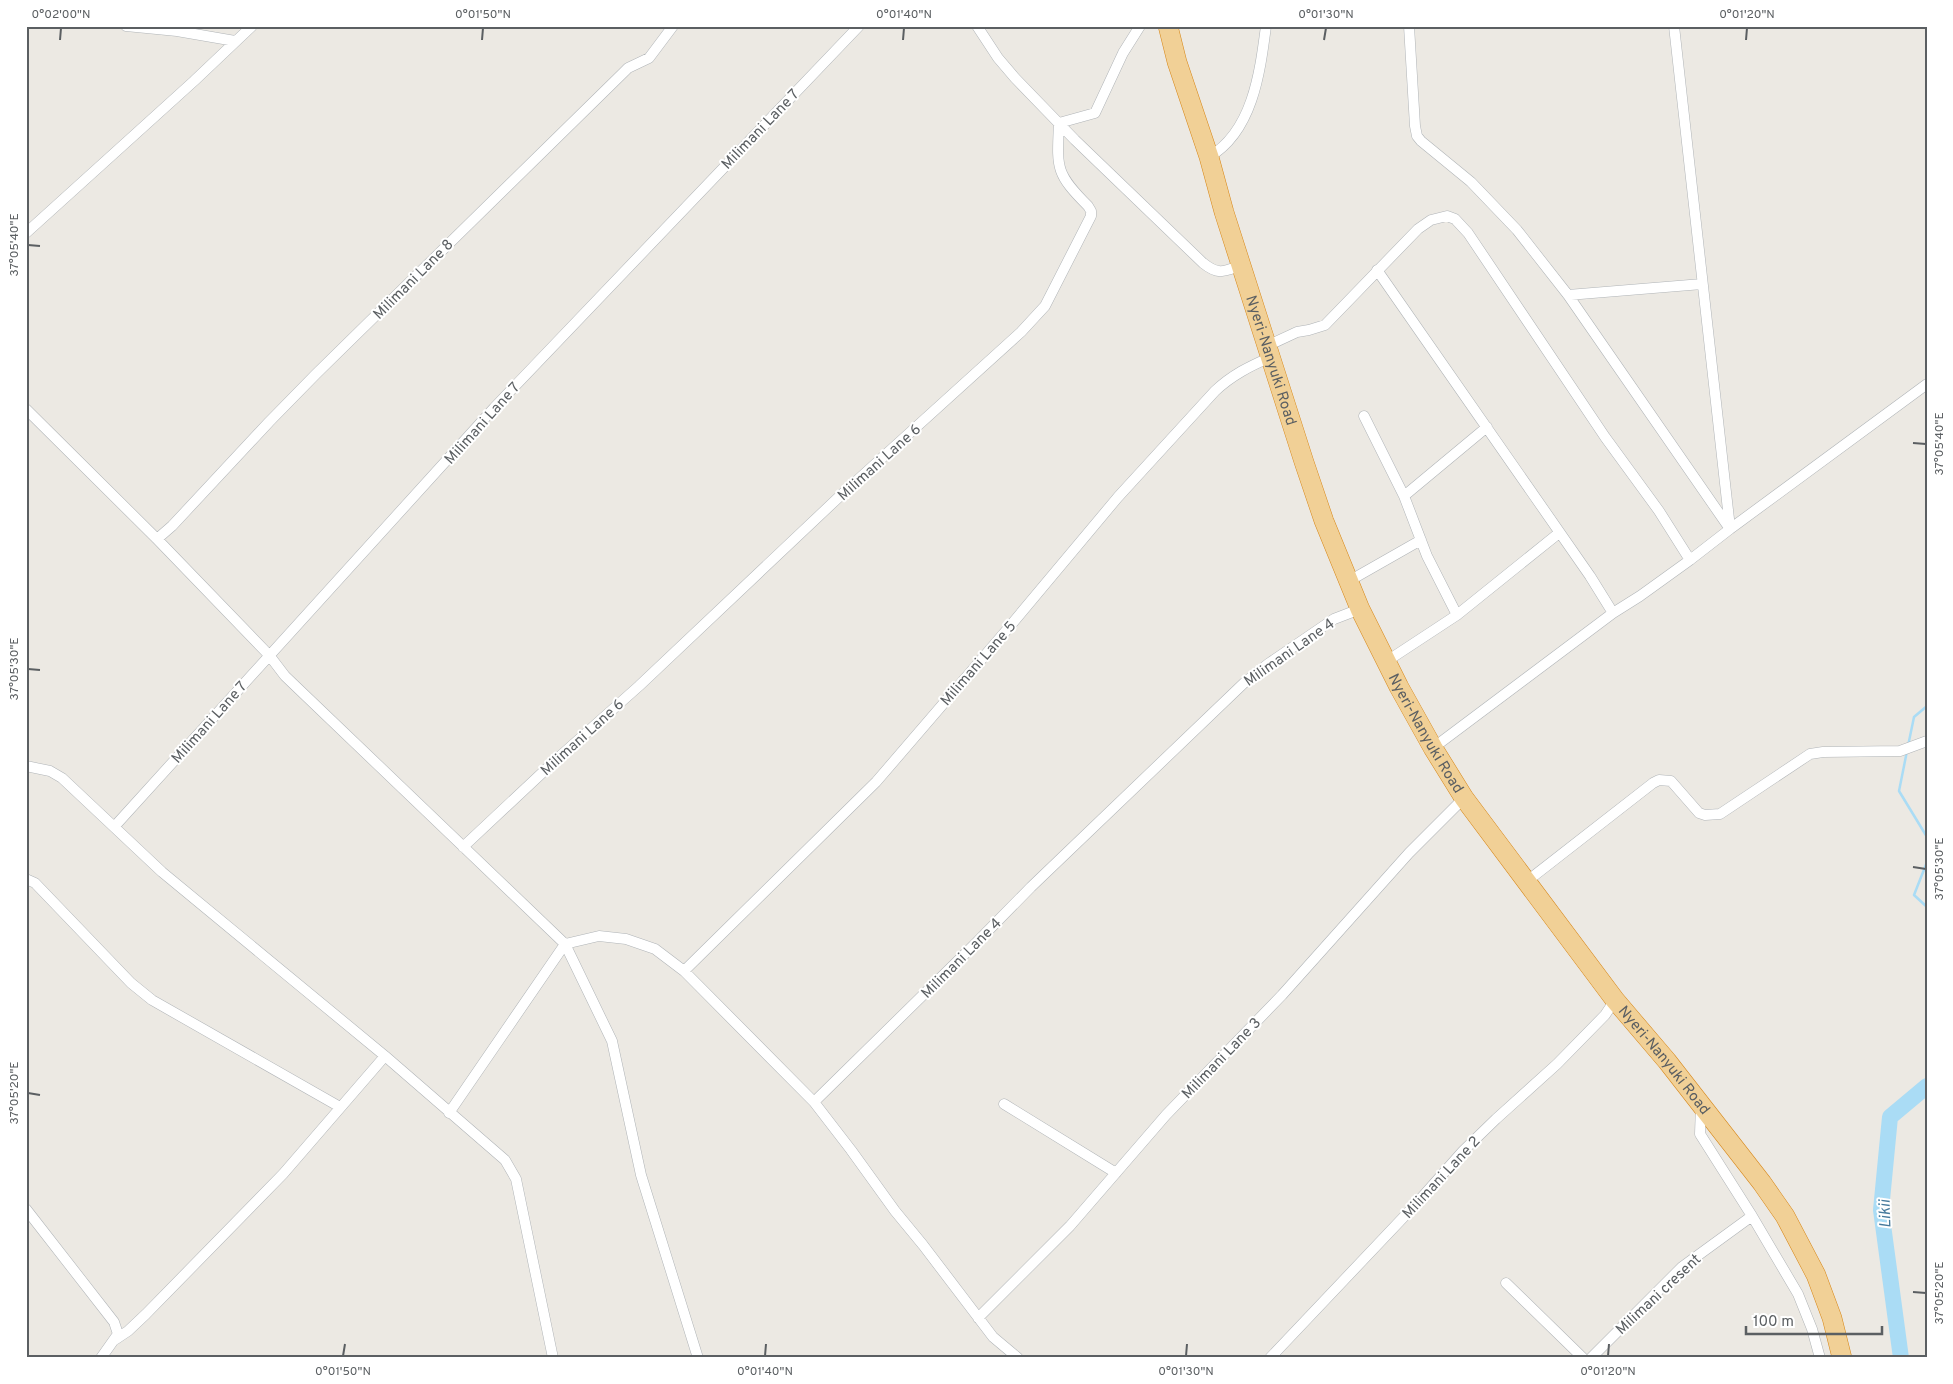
<svg xmlns="http://www.w3.org/2000/svg" width="1953" height="1384" font-family="Overpass,sans-serif">
<rect width="100%" height="100%" fill="#ece9e3"/>
<g fill="none" stroke-linecap="round" stroke-linejoin="round">
<!-- stream -->
<path stroke="#aadcf5" stroke-width="2.5" d="M1908 746 1914 717 1927 706
M1907 751 1899 791 1927 837
M1927 862 1914 895 1927 907"/>
<!-- river -->
<path stroke="#aadcf5" stroke-width="16" d="M1901 1358 1881 1210 1890 1117 1927 1086"/>
<!-- street casing -->
<g stroke="#b0b4b7" stroke-width="11">
<path id="street" d="M126 26 177 31 235 41
M977 26 998 58 1015 78 1075 140 1203 263C1219 276 1225 271 1242 265
M1409 26 1415 126 1417 136 1421 141 1471 182 1517 230 1568 295 1730 529
M1674 26 1730 528
M1209 157C1253 131 1260 72 1266 26
M26 233 194 81 252 26
M1377 270 1590 576 1613 613
M1568 295 1702 284
M1267 346 1297 332 1309 330 1325 325 1418 229 1431 220 1447 216 1455 219 1468 233 1605 437 1659 511 1690 560
M26 409 157 539 269 655 285 676 565 944 612 1041 641 1175 698 1358
M1364 416 1404 496 1427 556 1457 615
M1404 496 1487 427
M157 539 172 526 269 422 316 374 623 73 628 68 649 58 673 26
M1349 581 1421 540
M1387 661 1457 615 1559 533
M1433 748 1613 613 1640 596 1690 560 1730 529 1927 384
M26 766 50 771 62 778 162 872 385 1056 505 1160 516 1179 553 1358
M114 827 494 408 859 26
M463 847 558 758 639 686 840 496 1021 332 1045 306 1091 216V211L1088 206C1055 173 1057 168 1059 123L1095 113 1123 53 1140 26
M26 879 35 883 131 983 152 1000 340 1107
M1526 882 1653 783 1659 780 1671 781 1699 813 1705 815 1720 814 1810 754 1823 752 1900 751 1927 741
M684 971 876 782 1005 632 1118 497 1215 391C1232 375 1250 366 1271 357
M1004 1104 1116 1173
M1701 1106 1700 1134 1752 1216 1798 1294 1812 1329 1820 1358
M449 1113 565 944 599 936 626 939 655 949 684 971 814 1102
M26 1209 114 1322 118 1334 101 1358
M1506 1283 1583 1358
M978 1318 1070 1226 1166 1115 1282 995 1409 853 1464 798
M116 1339 128 1331 146 1314 283 1174 385 1056
M1018 1358 993 1337 923 1245 895 1211 851 1150 814 1102 975 944 1031 887 1244 683 1268 664 1334 619 1360 609
M1270 1358 1416 1204 1463 1151 1496 1119 1557 1064 1605 1015 1615 1000
M1591 1358 1682 1267 1752 1216"/>
</g>
<!-- highway casing -->
<g stroke="#d78719" stroke-width="20">
<g id="highway">
<path id="s1" d="M1168 26 1177 62 1209 157 1224 212 1304 462 1324 521 1360 609 1399 687 1433 748 1464 798 1615 1000 1667 1061 1762 1183 1785 1216 1816 1275 1832 1318 1842 1358"/>
</g>
</g>
<!-- street -->
<use href="#street" stroke="#fff" stroke-width="10"/>
<!-- highway -->
<use href="#highway" stroke="#f1d096" stroke-width="19"/>
</g>
<!-- ticks -->
<path fill="none" stroke="#5b5f62" stroke-width="2" d="M60 40 61 28M482 40 483 28M903 40 904 28M1324 40 1326 28M1746 40 1747 28M28 245 40 246M1913 443 1926 444M28 669 40 670M1913 867 1926 869M28 1093 40 1095M1913 1292 1926 1293M343 1356 345 1344M765 1356 766 1344M1186 1356 1187 1344M1608 1356 1609 1344"/>
<g text-anchor="middle" stroke-width="4" stroke-linejoin="round" paint-order="stroke">
<!-- street labels -->
<g font-size="15" fill="#5b5f62" stroke="#fff">
<text transform="translate(760 129) rotate(-46)" y="5">Milimani Lane 7</text>
<text transform="translate(413 279) rotate(-45)" y="5">Milimani Lane 8</text>
<text dy="5" stroke="none"><textPath href="#s1" startOffset="350">Nyeri-Nanyuki Road</textPath></text>
<text transform="translate(482 423) rotate(-48)" y="5">Milimani Lane 7</text>
<text transform="translate(879 462) rotate(-42)" y="5">Milimani Lane 6</text>
<text transform="translate(1289 652) rotate(-35)" y="5">Milimani Lane 4</text>
<text transform="translate(978 663) rotate(-49)" y="5">Milimani Lane 5</text>
<text transform="translate(209 722) rotate(-48)" y="5">Milimani Lane 7</text>
<text dy="5" stroke="none"><textPath href="#s1" startOffset="755">Nyeri-Nanyuki Road</textPath></text>
<text transform="translate(582 737) rotate(-42)" y="5">Milimani Lane 6</text>
<text transform="translate(961 958) rotate(-45)" y="5">Milimani Lane 4</text>
<text transform="translate(1221 1058) rotate(-46)" y="5">Milimani Lane 3</text>
<text dy="5" stroke="none"><textPath href="#s1" startOffset="1160">Nyeri-Nanyuki Road</textPath></text>
<text transform="translate(1441 1177) rotate(-47)" y="5">Milimani Lane 2</text>
<text transform="translate(1658 1294) rotate(-43)" y="5">Milimani cresent</text>
</g>
<!-- water labels -->
<g font-size="16" font-style="italic" fill="#477a9c" stroke="#fff">
<text transform="translate(1884 1214) rotate(-92)" y="6">Likii</text>
</g>
</g>
<!-- border -->
<rect width="1953" height="1384" fill="none" stroke="#ffffff" stroke-width="55"/>
<!-- scale -->
<path d="M1746 1326v8h136v-8" fill="none" stroke="#5b5f62" stroke-width="2.5"/>
<text x="1753" y="1326" font-size="15" fill="#5b5f62" stroke="#ffffff" stroke-width="4" paint-order="stroke">100 m</text>
<rect x="28" y="28" width="1898" height="1328" fill="none" stroke="#5b5f62" stroke-width="2"/>
<g font-size="12" text-anchor="middle" fill="#5b5f62">
<text x="61" y="18">0°02'00"N</text>
<text x="483" y="18">0°01'50"N</text>
<text x="904" y="18">0°01'40"N</text>
<text x="1326" y="18">0°01'30"N</text>
<text x="1747" y="18">0°01'20"N</text>
<text transform="translate(14 245) rotate(-90)" y="4">37°05'40"E</text>
<text transform="translate(1939 444) rotate(-90)" y="4">37°05'40"E</text>
<text transform="translate(14 669) rotate(-90)" y="4">37°05'30"E</text>
<text transform="translate(1939 869) rotate(-90)" y="4">37°05'30"E</text>
<text transform="translate(14 1093) rotate(-90)" y="4">37°05'20"E</text>
<text transform="translate(1939 1293) rotate(-90)" y="4">37°05'20"E</text>
<text x="343" y="1375">0°01'50"N</text>
<text x="765" y="1375">0°01'40"N</text>
<text x="1186" y="1375">0°01'30"N</text>
<text x="1608" y="1375">0°01'20"N</text>
</g>
</svg>
